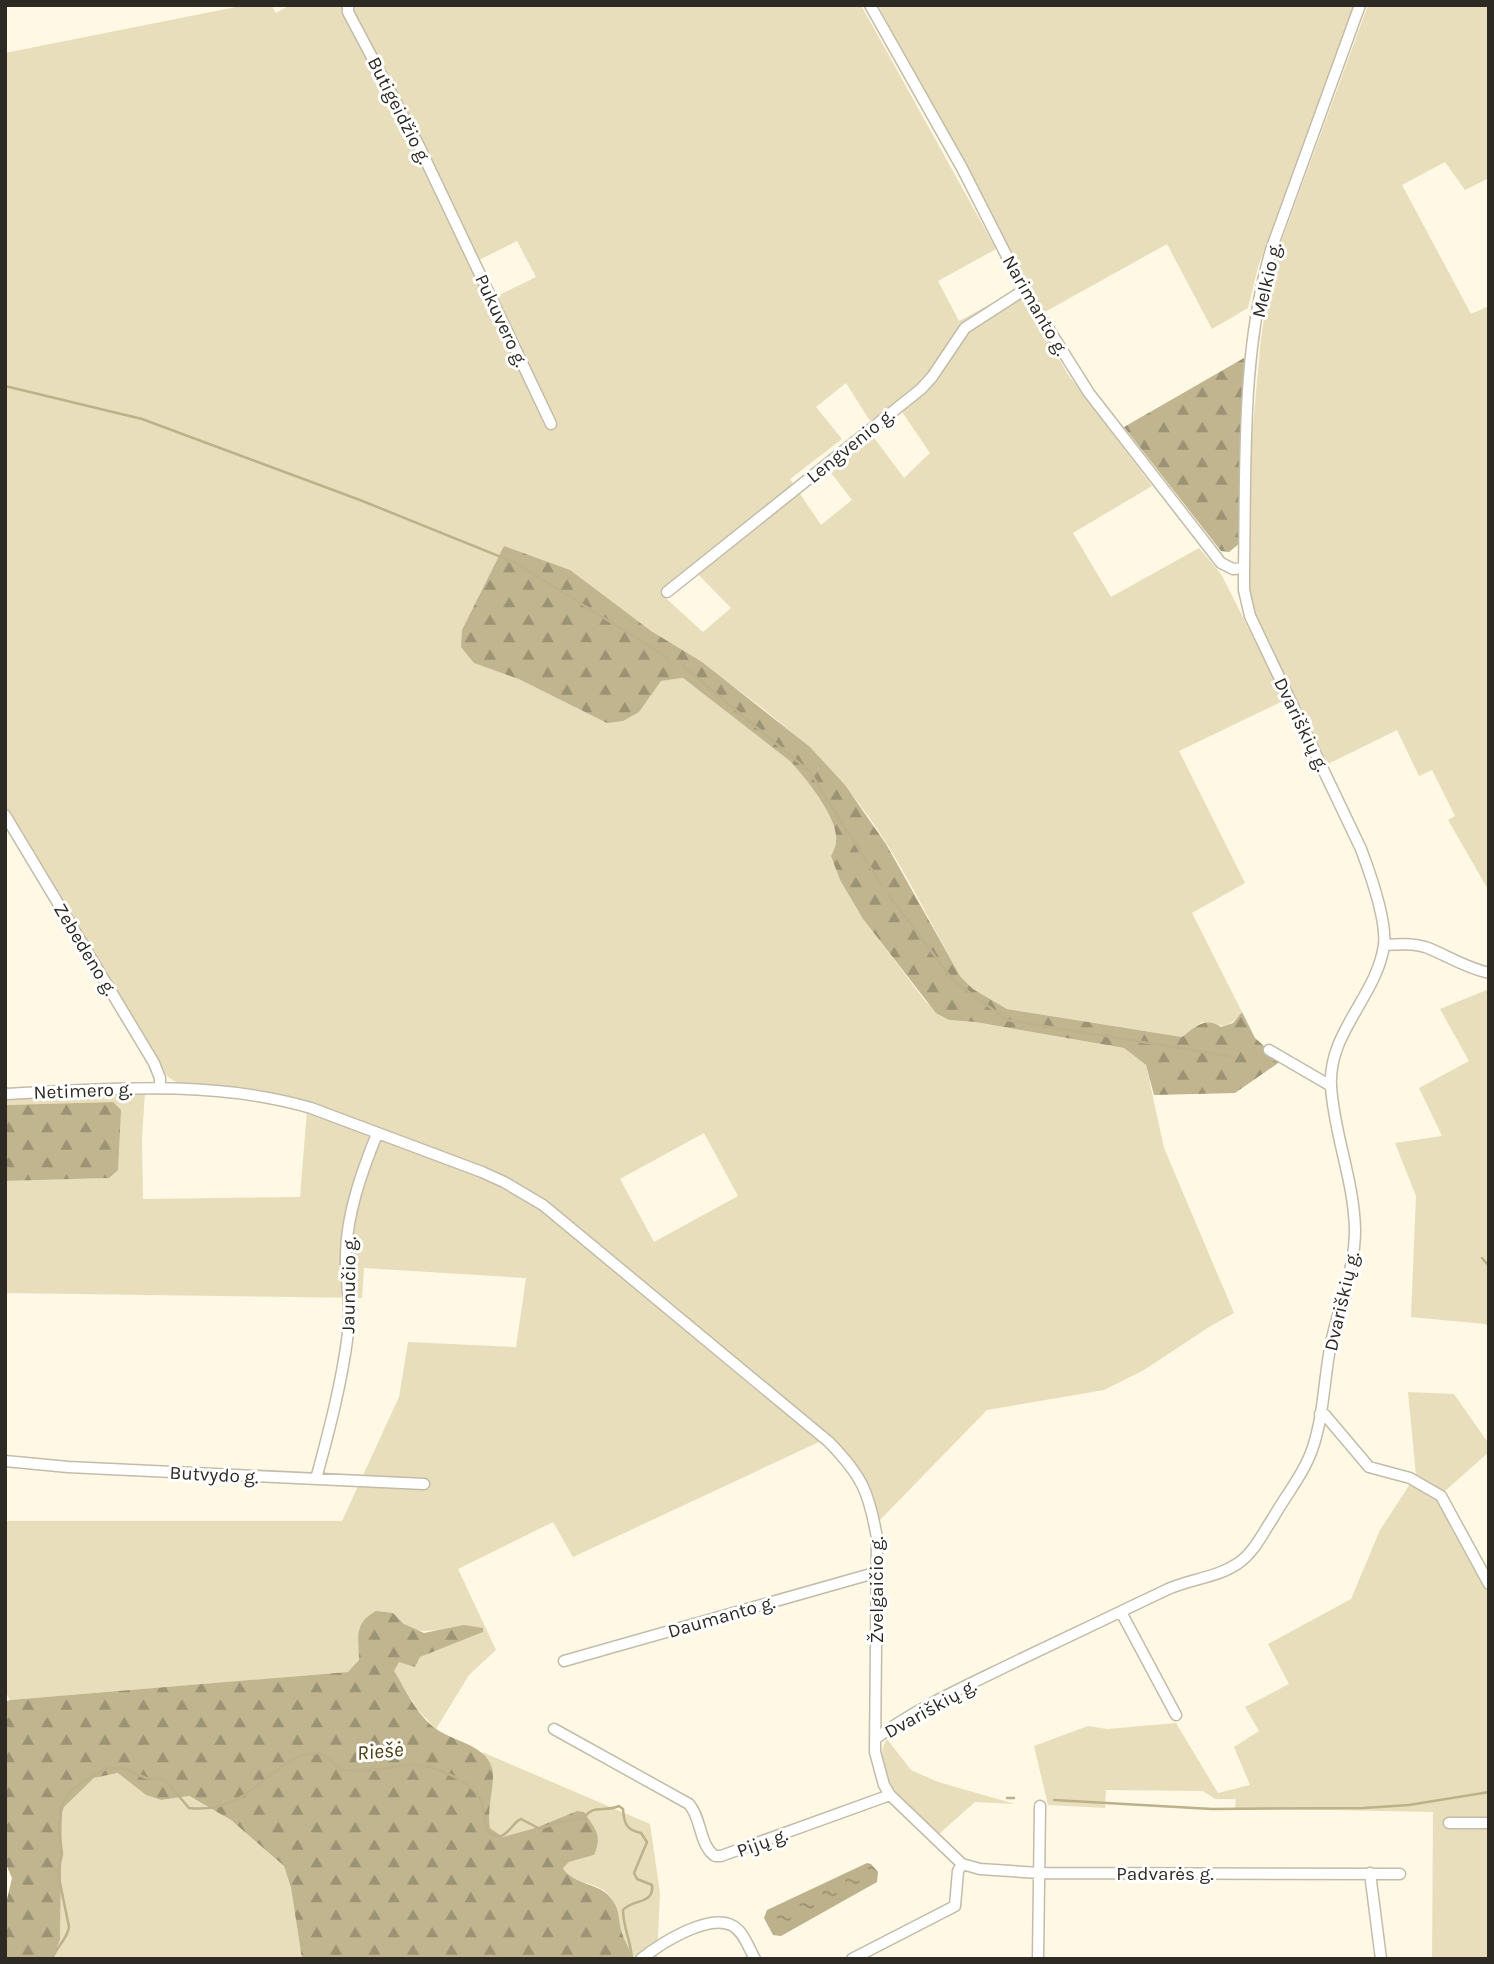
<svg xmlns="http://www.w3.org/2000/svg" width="1494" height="1964" font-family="Karla,sans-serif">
<defs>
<pattern id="forest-firs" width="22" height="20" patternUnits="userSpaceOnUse" patternTransform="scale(1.75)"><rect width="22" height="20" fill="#c0b58f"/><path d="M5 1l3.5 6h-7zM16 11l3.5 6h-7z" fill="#9c9374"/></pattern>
<pattern id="water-ripples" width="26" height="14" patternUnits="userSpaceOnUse" patternTransform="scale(1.75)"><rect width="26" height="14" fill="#bdb18b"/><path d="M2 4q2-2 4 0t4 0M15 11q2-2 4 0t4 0" fill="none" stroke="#9a9071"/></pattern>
</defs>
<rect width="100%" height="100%" fill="#fef8e4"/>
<!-- grass -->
<path fill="#e8debb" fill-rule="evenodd" d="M246 5H271L276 13 290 5H861L996 249 938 281 959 321 1019 289 1067 373 1152 486 1073 533 1111 597 1199 548 1221 574 1285 700 1179 751 1245 883 1192 913 1242 1012C1228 1029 1223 1027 1202 1022L1182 1037 1007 1009 973 989 960 976C924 912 892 840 843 784 793 725 716 672 651 631L475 663 521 680 651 694 661 681 683 678 791 761C805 777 839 819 836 841 836 846 833 852 831 856L840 880 863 919 926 1002 949 1020 975 1022 1124 1048 1146 1065 1164 1148 1234 1313 1209 1327 1144 1370 1104 1390 987 1410 879 1521C868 1490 863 1472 840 1447L544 1201 364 1123 288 1096 254 1089 189 1085 174 1081 167 1076 5 809V53ZM517 241 536 277 487 301 469 265ZM846 383 870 421 896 403 930 453 904 478 872 435 829 470 852 500 821 525 790 479 842 439 816 407ZM691 567 731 608 703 632 660 593ZM704 1133 738 1196 654 1242 620 1179Z
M878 5H1357L1258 267 1248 308 1212 329 1167 244 1043 313Z
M1368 5H1486L1489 11V178L1465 190 1445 162 1402 185 1471 314 1489 306V891L1448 820 1455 816 1432 770 1419 776 1397 730 1328 764 1256 619 1249 594 1252 436 1261 338 1272 267Z
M1489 989V1328L1485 1324 1411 1317 1416 1196 1395 1143 1442 1136 1419 1088 1469 1061 1440 1009Z
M145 1092 142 1138 143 1199 300 1197 307 1111 481 1177 519 1195 541 1209 754 1388 821 1441 573 1557 553 1522 458 1569 496 1650 469 1675 436 1729 417 1709 393 1670 399 1662 420 1657 482 1632C469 1632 456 1630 443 1630 416 1631 414 1635 393 1613L359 1629V1660L349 1672 10 1700 5 1691V1521H342L399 1397 408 1342 516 1347 526 1278 364 1268 362 1298 5 1293V1181L109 1178 113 1102 5 1105V1097Z
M1408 1392 1454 1394 1489 1444V1452L1437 1498 1483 1578 1489 1598V1959H1432L1433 1812 1235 1808 1236 1799H1215L1203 1791 1106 1790 1105 1808 1048 1805 1034 1746 1088 1726 1107 1729 1176 1723 1218 1793 1250 1785 1234 1747 1259 1731 1245 1707 1289 1684 1268 1644 1351 1599 1380 1530 1416 1475Z
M887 1739 911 1770 938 1782 1015 1804 975 1802 939 1834C916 1812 864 1775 887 1739Z
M482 1752 650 1824 660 1893 657 1959H631C631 1948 625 1943 622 1933 617 1918 619 1903 606 1892 593 1881 571 1884 563 1868L569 1862 594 1855 577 1811 535 1828 503 1837 490 1828 488 1817 492 1769Z
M119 1773 146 1795 161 1800 188 1796 231 1820 284 1866 291 1888 302 1959H52L60 1940 62 1813 64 1807 94 1778Z"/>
<!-- forest -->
<path fill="url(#forest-firs)" d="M1244 358 1240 543 1229 552 1221 551 1124 427Z
M504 546 570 570 651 631 702 662 810 747 845 785 886 844 960 976 973 989 1007 1009 1182 1037C1195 1027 1205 1016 1221 1027L1233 1023 1242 1012 1255 1038 1281 1061 1235 1093 1154 1095 1146 1065 1124 1048 975 1022 949 1020 936 1013 863 919 840 880 831 856C833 852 836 846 836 841 839 819 805 777 790 761L683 678 661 681 639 712 623 721 607 723 521 680 474 663 461 647 462 630Z
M113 1102 121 1110 118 1170 109 1178 5 1181V1105Z
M376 1611 393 1613 404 1624 424 1633 464 1625 483 1628V1632L420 1657 415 1667 399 1662 394 1671C406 1690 416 1714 435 1728 453 1742 485 1744 492 1768 496 1782 486 1809 490 1828L503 1837 535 1828 577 1811 584 1812C595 1829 603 1835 594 1855L569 1862 563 1868C573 1886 602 1882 613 1901 620 1911 618 1921 622 1933 625 1943 631 1948 631 1959H302L291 1888 284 1866 231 1820 189 1796 161 1800 146 1795 118 1773 94 1778 64 1807 62 1813 60 1940 52 1959H5V1908L12 1878 5 1862V1702L10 1700 348 1672 359 1660C359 1637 353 1624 376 1611Z"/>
<!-- water -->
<path fill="url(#water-ripples)" d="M867 1863 871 1864 878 1872 877 1882 781 1936 773 1935 764 1918 767 1910Z"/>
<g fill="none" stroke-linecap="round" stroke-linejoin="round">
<!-- stream -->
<path stroke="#bdb18b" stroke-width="2.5" d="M5 386 142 419 360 500 516 563 668 658
M683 666 810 772 881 884
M888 894 953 980 1007 1020 1229 1056
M1482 1258 1489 1266
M1007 1798H1014
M1054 1800 1212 1809 1363 1808 1409 1805 1489 1792
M52 1959C56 1947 67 1940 69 1927L58 1873 62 1854 59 1829 61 1808 65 1799 72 1790 93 1775 108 1768H123L146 1778 165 1780 189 1808C207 1810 226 1806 241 1797 261 1786 297 1746 321 1754 328 1757 335 1766 342 1770 355 1771 368 1771 381 1769 398 1767 412 1761 429 1767 446 1772 470 1782 480 1798 486 1808 481 1840 501 1836 509 1834 513 1822 521 1819L540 1829 558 1822 583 1819C594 1803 603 1813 619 1806L623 1809C624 1823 626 1830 641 1833L647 1842 634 1873 637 1879 652 1885C654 1905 634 1898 623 1910 623 1927 631 1941 632 1959"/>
<!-- minor casing -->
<g stroke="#c2bca9" stroke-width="13">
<path id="minor" d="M348 5V12L419 146 551 424
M870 5 962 168 1024 290 1089 393 1221 563 1233 569 1244 568
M667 592 921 389 932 377 965 328 1024 290
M5 815 154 1063 160 1078V1087
M1384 945C1398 944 1414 943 1428 948 1450 957 1464 967 1489 973
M1269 1050 1331 1086
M5 1094C107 1089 212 1079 311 1108L482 1172 504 1182 543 1205 829 1442C862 1476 869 1492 877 1538L875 1752 884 1785 890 1795 962 1864 980 1869 1039 1873 1400 1874
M1320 1414 1325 1415 1369 1467 1410 1478 1441 1496 1489 1584
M5 1461 68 1467 424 1484
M316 1479C329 1431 342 1382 348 1333 352 1306 345 1280 346 1253 347 1213 362 1171 377 1134
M1121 1612 1176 1715
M564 1661 878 1572
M554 1729 689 1804C702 1819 699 1845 715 1856H721L890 1795
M875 1739C918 1707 966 1686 1013 1663 1064 1639 1115 1614 1166 1590 1189 1579 1216 1578 1237 1564 1254 1553 1262 1534 1273 1518 1286 1495 1305 1472 1313 1447 1324 1414 1324 1377 1331 1343 1339 1305 1355 1270 1355 1230 1354 1180 1334 1135 1331 1086 1328 1032 1377 996 1384 945 1387 920 1370 873 1361 849L1250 616 1244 590V568C1246 462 1241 353 1271 250L1360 5
M1449 1823H1489
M1370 1873 1381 1959
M641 1959C660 1944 709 1912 733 1926 744 1932 749 1949 755 1959
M852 1959 955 1906 958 1871 962 1864
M1038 1959 1040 1806"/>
</g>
<!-- minor -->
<use href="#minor" stroke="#fff" stroke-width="10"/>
</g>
<g text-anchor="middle" stroke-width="6" stroke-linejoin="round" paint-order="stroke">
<!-- street labels -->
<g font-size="19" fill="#2c2a23" stroke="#fff">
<text transform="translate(400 110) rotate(63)" y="7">Butigeidžio g.</text>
<text transform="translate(1266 280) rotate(-77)" y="7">Melkio g.</text>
<text transform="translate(1036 305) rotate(60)" y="7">Narimanto g.</text>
<text transform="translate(502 320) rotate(65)" y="7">Pukuvero g.</text>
<text transform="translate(850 445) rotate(-39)" y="7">Lengvenio g.</text>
<text transform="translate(1302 724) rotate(64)" y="7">Dvariškių g.</text>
<text transform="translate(86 949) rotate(59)" y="7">Zebedeno g.</text>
<text transform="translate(83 1090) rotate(-2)" y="7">Netimero g.</text>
<text transform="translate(348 1285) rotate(-89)" y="7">Jaunučio g.</text>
<text transform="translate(1341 1301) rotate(-77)" y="7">Dvariškių g.</text>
<text transform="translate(214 1474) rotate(3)" y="7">Butvydo g.</text>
<text transform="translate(876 1590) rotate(-90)" y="7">Žvelgaičio g.</text>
<text transform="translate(721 1616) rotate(-16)" y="7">Daumanto g.</text>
<text transform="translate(930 1708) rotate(-29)" y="7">Dvariškių g.</text>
<text transform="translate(762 1842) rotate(-20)" y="7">Pijų g.</text>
<text x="1165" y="1880">Padvarės g.</text>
</g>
<!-- water labels -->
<g font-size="21" font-style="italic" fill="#4a3d0d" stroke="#fff">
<text transform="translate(380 1751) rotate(-5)" y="7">Riešė</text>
</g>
</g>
<!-- border -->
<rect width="1494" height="1964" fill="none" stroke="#2c2a23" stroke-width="14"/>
</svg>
